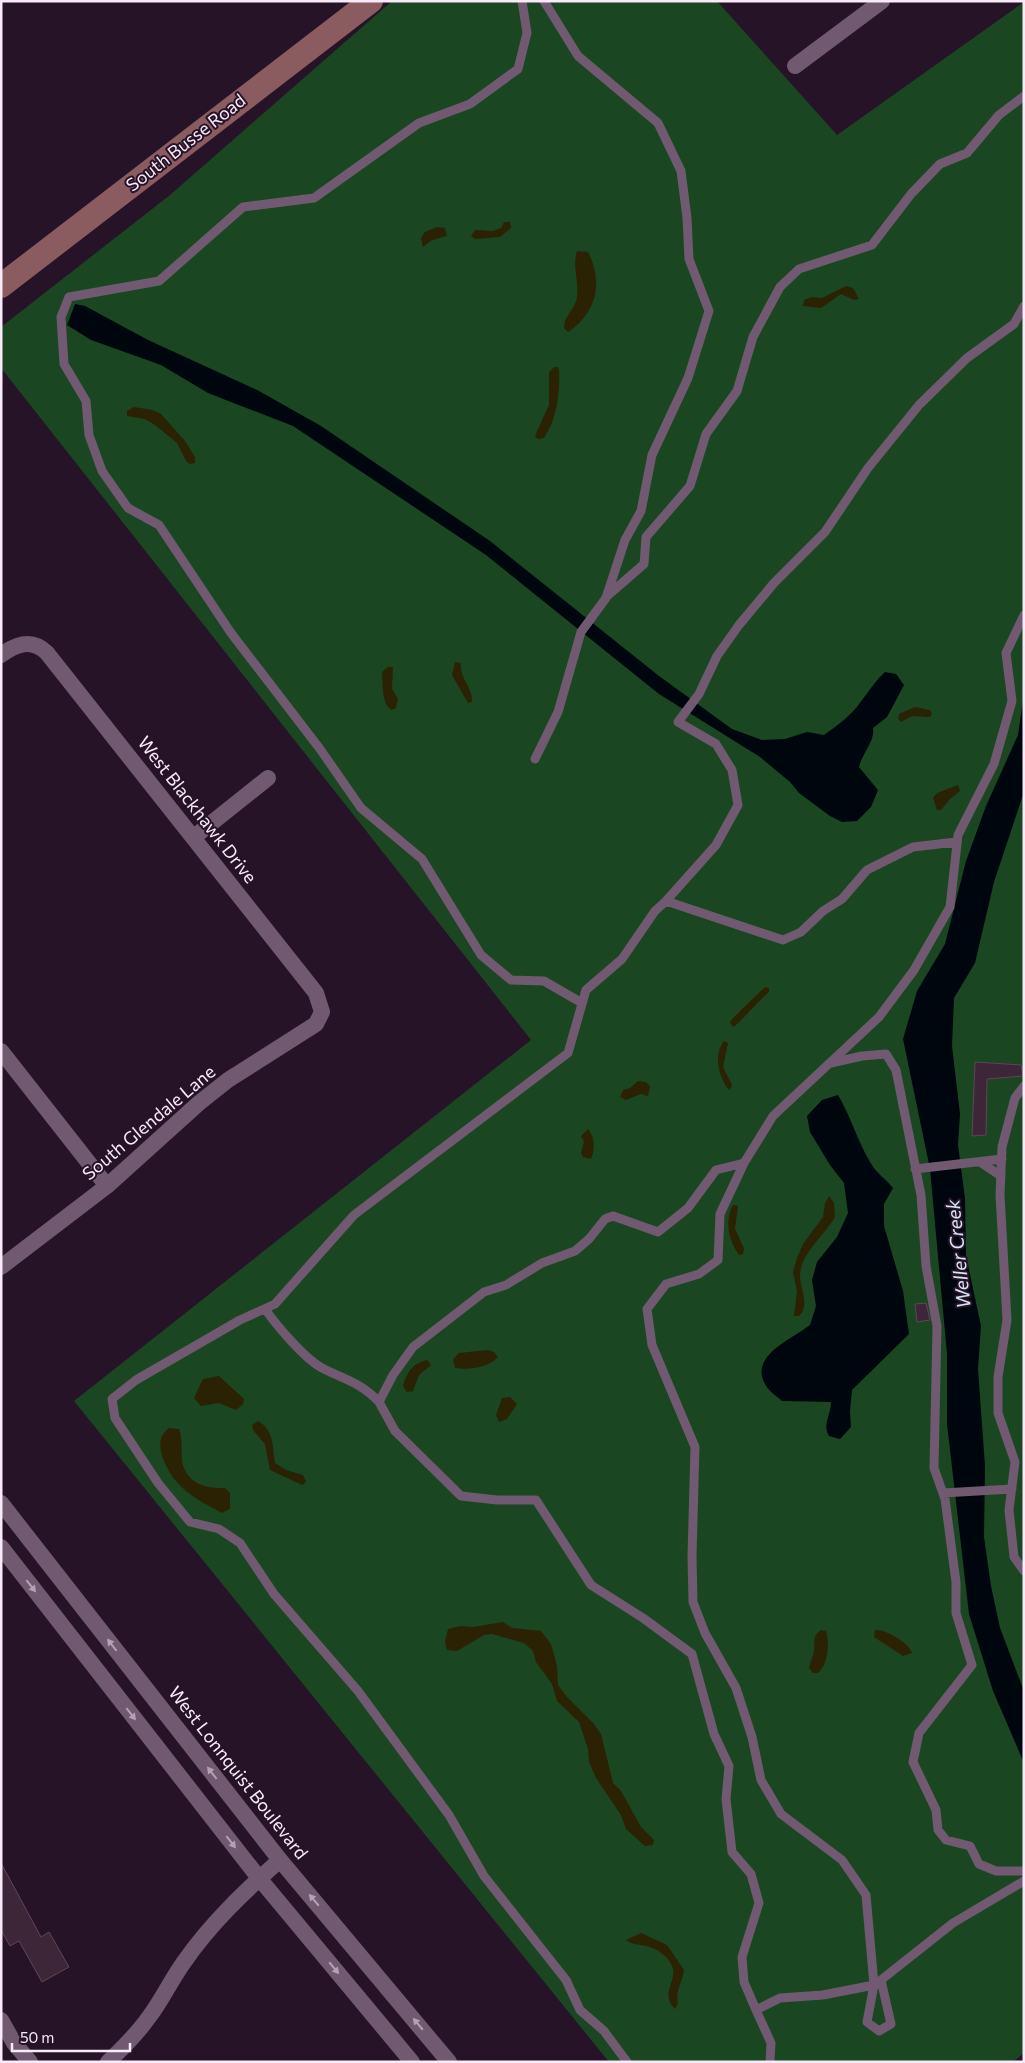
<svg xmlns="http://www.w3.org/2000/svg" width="1025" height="2063" font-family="Commissioner,sans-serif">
<rect width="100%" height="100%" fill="#261327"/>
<!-- green -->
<path fill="#1a4622" d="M392 1H717L837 135 1024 2V2053L1013 2062H609L74 1401 531 1040 1 368V327L170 195Z"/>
<!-- sand -->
<path fill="#2a2202" d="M504 222H510L511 228 500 237 475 239 471 236 475 230 493 231 501 228Z
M437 227 445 228 447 236 432 240 423 247 421 238 425 232Z
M577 251 588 252C604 283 596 313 568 332L564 328C564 315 576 309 577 296 579 280 572 267 577 251Z
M846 286 853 288 859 299 854 300 841 294 821 308 803 306 804 300 812 297 822 298Z
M554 367H558L559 370C560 394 557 418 544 438L538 439 535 436 549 405V372Z
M134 407 153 410 161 414 185 441 195 457V463L190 464 186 461 177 443 155 425 145 419 127 416V411Z
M455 662 461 663C459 679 473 687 472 702L468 703 452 675Z
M388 667H393L392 689 398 699 396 708 391 710C381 701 383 684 382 672Z
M915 707 930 710 932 714 930 717 912 716 901 722 898 719 899 714Z
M958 785 960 791 950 799 941 810H937L933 798 937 793Z
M765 987 769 988V992C761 998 738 1025 733 1027L730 1022 734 1017Z
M724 1041 728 1043 723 1067 732 1085 730 1090 727 1088C719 1075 713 1055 724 1041Z
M638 1081 646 1082 650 1086 648 1096 641 1094 626 1100 620 1097 623 1090 630 1088Z
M588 1129C595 1137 595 1150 591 1159L583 1157 581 1153 584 1142 581 1136Z
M829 1196 834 1203 835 1217C825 1235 803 1251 800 1273 799 1288 811 1305 799 1316H794L797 1291 793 1272 797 1258 803 1244 823 1217 825 1203Z
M733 1205 738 1206 735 1229 744 1248 743 1254 739 1255C729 1241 724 1221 733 1205Z
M488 1350 494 1352 498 1357C488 1368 469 1370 455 1368L453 1359 459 1353Z
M427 1360 431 1365 419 1375 413 1391 407 1392 403 1386C406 1373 413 1363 427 1360Z
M219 1376 244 1399 243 1404 236 1410 219 1403 201 1406 194 1398 203 1379Z
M510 1397 517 1404 507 1419 499 1422 496 1415 502 1398Z
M258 1421C275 1431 272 1447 275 1463L286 1470 303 1475 306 1482 302 1485 270 1470 265 1444 253 1430 252 1425Z
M169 1428 179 1429C183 1440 181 1450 182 1461 186 1483 205 1489 225 1488L230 1493V1509L222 1513C194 1498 173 1487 162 1456 159 1444 159 1436 169 1428Z
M503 1622 512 1628 541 1631 551 1644 557 1666 558 1685 567 1697 593 1723 601 1734 613 1783 621 1791 641 1827 654 1840 653 1845 645 1846 626 1829 621 1815 596 1778 589 1762 588 1749 579 1722 557 1701 552 1684 536 1662 533 1651 524 1643 492 1634 484 1635 457 1651 447 1650 445 1642 448 1629 460 1626 473 1627Z
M821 1630 826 1631C830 1643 828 1664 818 1673H813L809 1668C810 1662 813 1657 814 1651 815 1641 812 1636 821 1630Z
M875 1630C886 1629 909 1643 912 1653L903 1656 874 1637Z
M641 1933 667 1945 684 1970C682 1983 675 1991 678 2004L675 2009C656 1989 687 1978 665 1956 649 1941 635 1948 626 1940Z"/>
<!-- water -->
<path fill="#00060d" d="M75 304 85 306 148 340 259 391 321 426 490 541 659 676 732 729 762 740 785 739 807 732 824 735C838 725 852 715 862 700 870 690 875 681 885 672L896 674 904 685 887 717 873 728C875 742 862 753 859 767L878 790 871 807 857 821 842 822 830 816 799 793 790 782 760 757 659 694 486 555 293 426 208 393 161 365 91 340 67 325Z
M1024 694V792L994 882 975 963 954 998 952 1046 960 1114 958 1145 965 1198 966 1256 981 1326 978 1369 985 1466 984 1537 991 1586 1000 1628 1024 1691V1763L993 1691 969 1614 947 1424V1354L930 1169 903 1039 917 991 945 944 966 861 986 806 1018 735Z
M838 1095C851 1117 857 1140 870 1162 875 1172 886 1179 893 1188L884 1204V1226L903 1291 909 1334 852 1390 850 1411 851 1427 840 1439 829 1436C822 1424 831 1415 831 1402L782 1401C776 1396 768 1390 765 1384 749 1356 792 1339 810 1325L816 1306 812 1280 817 1262 837 1237 848 1213 844 1183 830 1165 810 1132 807 1116 822 1100Z"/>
<!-- building -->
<path fill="#3e2639" stroke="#5f4559" d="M975 1062 1021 1065 1023 1076 987 1079 986 1135 972 1136Z
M926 1303 930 1320 917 1322 915 1304Z
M1 1863 41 1937 49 1932 69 1967 42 1982 19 1941 10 1946 1 1930Z"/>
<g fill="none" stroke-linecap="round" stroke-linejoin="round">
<!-- lane -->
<path stroke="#705971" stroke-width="9" d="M522 1 527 33 518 69 470 104 419 123 314 198 243 207 159 281 69 297 61 317 64 364 86 401 89 435 102 471 128 508 159 525 231 633 320 749 361 808 422 859 481 955 511 980 544 981 582 1003
M606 597 644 564 646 537 690 486 706 434 737 391 753 337 780 287 799 269 872 245 911 194 940 164 967 153 999 115 1024 96
M535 759 558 712 581 632 606 598 625 540 641 511 652 455 688 378 709 311 689 259 687 218 681 171 658 123 578 56 544 1
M666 901 716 845 738 805 732 770 716 744 678 722 699 694 717 656 739 625 774 583 825 532 868 468 919 405 967 358 1014 324 1024 306
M831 1063 862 1056 886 1054 896 1070 921 1195 926 1266 937 1326 934 1468 945 1499 956 1582V1613L972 1665 919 1733 913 1762 936 1810 938 1830 946 1840 970 1846 979 1864 996 1871H1024
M1024 1086 1015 1098 1002 1147 1000 1195 1007 1320 998 1377V1413L1015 1462 1009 1510 1014 1557 1024 1571
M980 1162 1001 1176
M744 1163 716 1170 688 1208 658 1232 613 1216 605 1219 589 1239 575 1251 542 1263 506 1285 484 1292 413 1347 393 1375 379 1402 395 1431 461 1496 497 1500H536L591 1585 643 1618 692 1654 714 1734 729 1766 726 1799 732 1852 751 1874 759 1903 742 1957 744 1982 756 2010 780 1998 823 1995 874 1985 866 1895 842 1860 781 1814 761 1780 752 1737 736 1688 705 1633 693 1602 692 1556 695 1447 652 1345 647 1309 666 1284 699 1274 718 1260 720 1214 744 1163 773 1116 879 1017 914 970 950 907 958 835 994 764 1012 701 1006 653 1024 615
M915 1169 1002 1159
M265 1309C277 1326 304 1358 322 1368 345 1380 360 1382 379 1402
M943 1493 1012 1489
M874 1985 867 2022 879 2031 891 2024 881 1980 953 1923 1024 1881
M756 2010 771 2043 770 2062
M627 2062 604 2031 580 2010 566 1980 484 1876 449 1815 358 1691 274 1594 240 1543 219 1529 190 1522 158 1483 115 1418 112 1399 136 1380 240 1320 275 1304 354 1215 568 1053 586 990 622 959 655 911 666 901 783 940 801 932 823 911 842 899 867 870 913 847 956 842"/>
<!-- street -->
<path stroke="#705971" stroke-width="16" d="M795 66 882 1
M1 655C16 644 32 638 47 653L316 993 322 1012 316 1024 228 1080 199 1103 107 1186 1 1267
M194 837 268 778
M1 1051 107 1186
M1 1503 280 1860 449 2062
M1 1547 259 1878 412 2062
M1 2020 14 2043 30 2062
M108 2062C123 2048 137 2034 149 2017 162 2000 171 1980 184 1962 211 1923 245 1891 280 1860"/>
<!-- secondary -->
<path stroke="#8a5b5f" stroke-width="24" d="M1 286 371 1"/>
</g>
<!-- one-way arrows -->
<defs><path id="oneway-solid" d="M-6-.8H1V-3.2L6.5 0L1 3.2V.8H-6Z" transform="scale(1.25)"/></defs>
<g fill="#b4a2b4">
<use href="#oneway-solid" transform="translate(31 1586) rotate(52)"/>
<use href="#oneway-solid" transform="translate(112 1645) rotate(-128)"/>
<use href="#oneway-solid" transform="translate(131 1714) rotate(52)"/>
<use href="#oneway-solid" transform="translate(212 1773) rotate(-128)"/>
<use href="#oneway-solid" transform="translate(231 1842) rotate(52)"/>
<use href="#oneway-solid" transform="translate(314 1900) rotate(-130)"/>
<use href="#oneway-solid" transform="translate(334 1968) rotate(50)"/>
<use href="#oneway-solid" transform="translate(418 2024) rotate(-130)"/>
</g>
<g text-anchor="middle" stroke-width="4" stroke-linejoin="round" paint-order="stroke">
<!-- street labels -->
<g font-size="18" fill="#f8eaf8" stroke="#261327">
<text transform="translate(186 143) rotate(-38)" y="6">South Busse Road</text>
<text transform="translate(197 810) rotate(52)" y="6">West Blackhawk Drive</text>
<text transform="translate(149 1123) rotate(-40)" y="6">South Glendale Lane</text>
<text transform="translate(238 1773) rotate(52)" y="6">West Lonnquist Boulevard</text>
</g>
<!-- water labels -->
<g font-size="19" font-style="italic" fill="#d1e7f6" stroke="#261327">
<text transform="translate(958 1254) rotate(-96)" y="7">Weller Creek</text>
</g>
</g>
<!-- border -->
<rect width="1025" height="2063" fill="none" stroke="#f8eaf8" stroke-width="5"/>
<!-- scale -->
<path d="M12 2043v8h118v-8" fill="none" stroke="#f8eaf8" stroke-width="2.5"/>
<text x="20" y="2043" font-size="15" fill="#f8eaf8" stroke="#261327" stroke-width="4" paint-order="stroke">50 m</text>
</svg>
